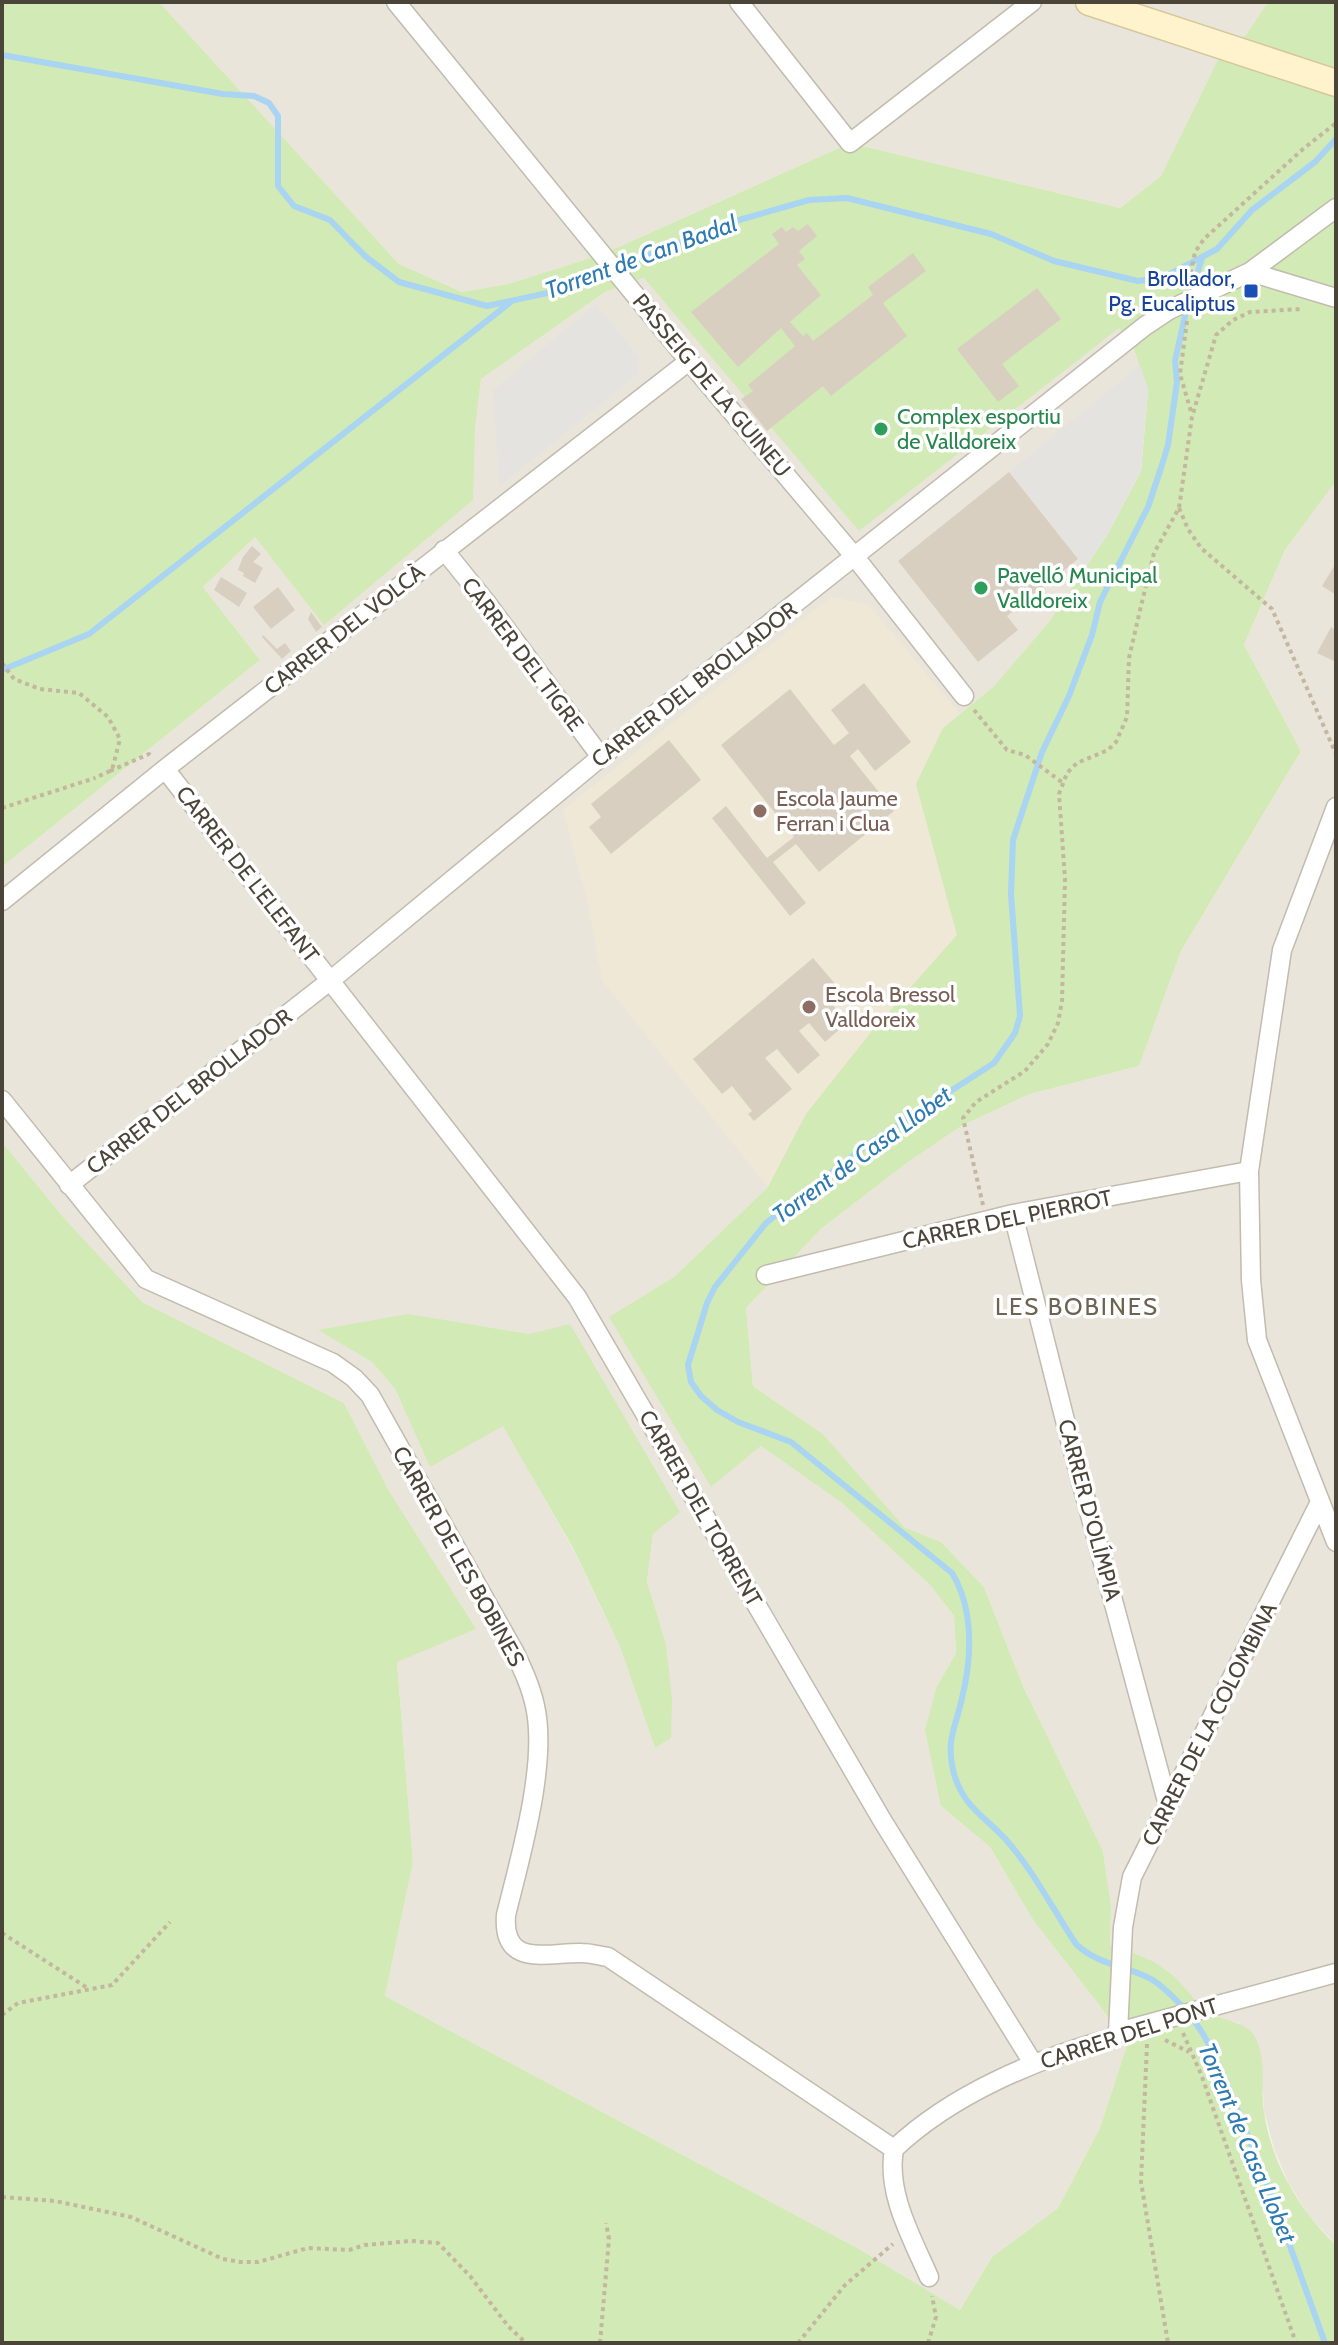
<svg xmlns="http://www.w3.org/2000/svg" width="1338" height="2345" font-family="Cabin,sans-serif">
<rect width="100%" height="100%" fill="#f6f3ec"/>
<!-- residential -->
<path fill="#eae5da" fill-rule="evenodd" d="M159 2H1268L1246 35 1225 45 1161 176 1120 208 850 143 603 254 508 284 462 292 399 264Z
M644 278 1091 291 1132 344 1148 390 1106 537 1048 623 994 686 943 728 957 935 768 1187 674 1277 610 1317 711 1486 761 1446 842 1503 931 1586 954 1616 956 1653 937 1686 941 1806 990 1847 1033 1920 1100 2006 1127 2045 1100 2128 1058 2208 992 2257 960 2310 859 2249 385 1996 413 1862 397 1661 475 1629 389 1491 344 1403 142 1302 64 1218 2 1142V867L260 660 203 587 255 537 325 624 475 429 481 379 605 292ZM474 1325 530 1334 653 1534 647 1581 666 1644 655 1748 620 1647 573 1549 503 1425 430 1466 395 1389 372 1362 319 1330Z
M1336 481V2245L1309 2216 1289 2184 1274 2149 1264 2111 1263 2092 1239 2023 1221 2019 1205 2009 1165 1969 1148 1959 1110 1945 1111 1906 1103 1851 1023 1686 984 1587 941 1542 905 1529 823 1434 753 1386 746 1308 821 1229 908 1162 963 1125 1030 1094 1139 1066 1181 951 1301 751 1244 645 1285 550Z"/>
<!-- education -->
<path fill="#efe8d6" d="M831 597 868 604 960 714 943 728 916 784 957 935 872 1031 806 1114 768 1187 602 980 589 908 563 810Z"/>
<!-- green -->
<path fill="#d2eab5" d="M2 2H159L399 264 462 292 508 284 603 254 850 143 1120 208 1161 176 1225 45 1246 35 1268 2H1336V481L1285 550 1244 645 1301 751 1181 951 1139 1066 1030 1094 963 1125 908 1162 821 1229 746 1308 753 1386 823 1434 905 1528 941 1542 984 1587 1023 1686 1103 1851 1111 1906 1110 1945C1129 1952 1150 1957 1166 1970 1181 1981 1191 1997 1205 2009 1220 2023 1247 2019 1256 2039 1267 2063 1260 2087 1264 2112 1271 2161 1299 2211 1336 2245V2343H2V1142L64 1218 142 1302 344 1403 389 1491 476 1629 397 1662 413 1862 385 1996 859 2249 960 2310 992 2257 1058 2208 1100 2128 1127 2045 1100 2006 1033 1920 990 1847 941 1806 925 1730 937 1686 956 1653 954 1616 931 1586 842 1503 761 1446 711 1487 609 1317 674 1277 768 1187 806 1114 872 1031 957 935 916 784 943 728 994 686 1048 623 1106 537 1141 471 1148 390 1132 344 1119 328 859 531 644 278 605 292 481 379 475 429 473 500 324 625 255 537 203 587 260 660 2 867Z
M408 1314 530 1334 570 1324 680 1512 653 1534 647 1581 666 1644 672 1699 671 1738 655 1748 620 1647 573 1548 503 1426 430 1467 395 1389 372 1362 318 1330Z"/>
<!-- parking -->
<path fill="#e5e3e0" d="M596 304 638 356 639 373 499 487 493 390Z
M1140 365 1148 390 1141 471 1106 537 1085 568 1009 472Z"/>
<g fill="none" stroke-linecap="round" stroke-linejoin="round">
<!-- stream -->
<path stroke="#a9d4f2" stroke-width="6" d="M2 55 223 94 254 96 269 103 278 116V186L294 206 330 220 365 256 399 282 487 306 561 290 732 222 809 200 847 198 991 234 1054 261 1138 281 1152 279 1170 274 1217 249 1252 210 1315 162 1336 139
M1190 297 1202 258
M1187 307 1175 361 1177 382 1168 445 1161 468 1148 507 1100 602 1092 635 1069 696 1042 752 1013 840 1011 894 1020 1016 1015 1033 994 1063 867 1145 766 1223 715 1287 707 1303 688 1365 691 1382 701 1396 717 1410 738 1422 791 1442 952 1573C974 1609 972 1658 962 1698 956 1726 946 1740 953 1770 962 1807 985 1816 1008 1842 1034 1872 1054 1911 1076 1944 1097 1964 1122 1965 1147 1977 1157 1981 1167 1991 1175 1999 1210 2031 1224 2079 1242 2121 1272 2194 1298 2268 1325 2343
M2 670 89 634 512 301"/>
</g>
<!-- building -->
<path fill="#d8cfc1" d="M808 224 817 236 799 251 805 259 797 265 821 295 790 322 803 336 807 333 813 341 873 295 868 287 913 253 926 271 883 303 907 336 831 396 823 386 767 431 741 399 753 391 748 385 795 346 781 328 738 367 691 312 779 244 772 234 782 227 786 232 793 227 798 231Z
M1037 288 1061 319 1002 364 1019 386 998 402 957 349Z
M1009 472 1078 559 1007 616 1018 630 978 662 898 561Z
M252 546 261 554 253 562 263 568 255 583 243 576 244 573 238 570 243 557Z
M1336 563V595L1322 586Z
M221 577 247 593 239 607 214 590Z
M278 587 295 610 271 629 253 607Z
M311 612 322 627 316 632 308 619Z
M1331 627 1336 630V662L1317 653Z
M263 635 277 649 285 643 291 651 282 659 262 637Z
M864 683 911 742 875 771 858 749 850 756 894 811 819 872 796 844 773 862 806 903 790 916 712 818 726 806 767 858 794 837 721 745 790 689 834 745 849 733 831 710Z
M669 740 701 780 611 854 589 827 601 817 591 804Z
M813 958 843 993 831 1003 848 1022 825 1042 809 1023 799 1031 820 1055 798 1074 777 1049 765 1058 792 1089 754 1121 748 1114 752 1111 732 1086 722 1094 693 1059Z"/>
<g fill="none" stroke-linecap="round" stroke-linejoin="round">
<!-- street casing -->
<g stroke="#c2bbae" stroke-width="21">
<path id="street" d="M396 2 689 361 855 557 964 696
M739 2 850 143 1032 2
M1250 272 1336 298
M444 550 486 602 601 757
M165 769 577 1297 882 1820 1033 2063
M1336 807 1282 950 1249 1171 1251 1280 1257 1340 1336 1542
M2 901 165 769 689 361
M2 1100 146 1279 333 1363 354 1378 370 1395 515 1653C523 1670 531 1687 535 1706 548 1763 520 1858 506 1915 502 1969 548 1952 582 1953 591 1953 600 1956 608 1957L894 2149
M69 1185 331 980 601 757 1145 326 1169 310 1250 272 1336 208
M1013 1214 1071 1444 1168 1805
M766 1275 1013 1214 1249 1171
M1118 2032 1123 1927 1132 1877 1320 1502
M894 2149C952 2094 1036 2059 1112 2038L1118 2032 1336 1973
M894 2149C886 2193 912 2238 929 2277"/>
</g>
<!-- secondary casing -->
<g stroke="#d6c79b" stroke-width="29">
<path id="secondary" d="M1089 2 1336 83"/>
</g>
<!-- path -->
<path stroke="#c4b79f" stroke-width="4" stroke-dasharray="4 4" stroke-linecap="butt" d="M1189 281 1195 252 1204 239 1303 149 1336 123
M1187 321 1180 374 1192 415
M1179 508 1188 529 1201 548 1272 609 1336 754
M2 663 14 679 40 689 79 693 108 717 120 739 112 770 95 778
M974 710 1007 750 1025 755 1063 783
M110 771 149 754 152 757
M2 808 95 778
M983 1205 963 1118 976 1102 1025 1071 1048 1044 1058 1023 1062 1001 1065 879 1059 794 1067 773 1077 763 1108 750 1116 742 1127 717 1129 658 1141 606 1154 553 1179 508 1192 417 1216 335 1233 320 1250 312 1302 309
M2 1933 89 1989
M2 2015 18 2003 112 1985 170 1922
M1183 2033 1201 2074 1296 2343
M1165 2040 1189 2052
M1147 2044 1141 2182 1168 2343
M2 2197 55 2201 131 2217 223 2259 240 2262H258L308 2248 349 2250 365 2245 411 2241 438 2243 470 2276 508 2326 526 2343
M600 2343 609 2239 606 2223
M798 2343 845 2285 893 2244
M928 2343 936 2317 932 2296"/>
<!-- street -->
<use href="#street" stroke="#fff" stroke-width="18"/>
<!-- secondary -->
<use href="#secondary" stroke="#fff3cd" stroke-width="26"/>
</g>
<!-- markers -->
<rect fill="#1a4fb4" stroke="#fff" stroke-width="3" x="1243" y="283" width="16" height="16" rx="4"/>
<g fill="#2e9e5b" stroke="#fff" stroke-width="3">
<circle cx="881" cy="429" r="8"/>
<circle cx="981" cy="588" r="8"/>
</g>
<g fill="#8d6e63" stroke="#fff" stroke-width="3">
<circle cx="760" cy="811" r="8"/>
<circle cx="809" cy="1007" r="8"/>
</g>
<g text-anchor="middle" stroke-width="7" stroke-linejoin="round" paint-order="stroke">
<!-- transit labels -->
<g font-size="22" fill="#164399" stroke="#fff" text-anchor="end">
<text x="1235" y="286">Brollador,<tspan x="1235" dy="25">Pg. Eucaliptus</tspan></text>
</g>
<!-- street labels -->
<g font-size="22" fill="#4b4439" stroke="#fff">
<text transform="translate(712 385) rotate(50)" y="8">PASSEIG DE LA GUINEU</text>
<text transform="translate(344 629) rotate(-38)" y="8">CARRER DEL VOLCÀ</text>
<text transform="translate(523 654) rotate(53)" y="8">CARRER DEL TIGRE</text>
<text transform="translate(694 684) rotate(-38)" y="8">CARRER DEL BROLLADOR</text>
<text transform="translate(248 874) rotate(52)" y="8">CARRER DE L'ELEFANT</text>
<text transform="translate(189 1091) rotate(-38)" y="8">CARRER DEL BROLLADOR</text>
<text transform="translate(1007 1219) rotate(-12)" y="8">CARRER DEL PIERROT</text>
<text transform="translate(701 1508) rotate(60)" y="8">CARRER DEL TORRENT</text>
<text transform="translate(1090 1510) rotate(75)" y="8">CARRER D'OLÍMPIA</text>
<text transform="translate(459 1556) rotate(61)" y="8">CARRER DE LES BOBINES</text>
<text transform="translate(1209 1724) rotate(-63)" y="8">CARRER DE LA COLOMBINA</text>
<text transform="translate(1129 2033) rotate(-18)" y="8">CARRER DEL PONT</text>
</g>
<!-- leisure labels -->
<g font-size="22" fill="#27864d" stroke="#fff" text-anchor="start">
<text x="897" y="424">Complex esportiu<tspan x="897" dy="25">de Valldoreix</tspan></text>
<text x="997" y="583">Pavelló Municipal<tspan x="997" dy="25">Valldoreix</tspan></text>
</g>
<!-- education labels -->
<g font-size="22" fill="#785e54" stroke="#fff" text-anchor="start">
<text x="776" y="806">Escola Jaume<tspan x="776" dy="25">Ferran i Clua</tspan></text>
<text x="825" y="1002">Escola Bressol<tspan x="825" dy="25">Valldoreix</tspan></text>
</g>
<!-- water labels -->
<g font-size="24" font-style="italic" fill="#2e7ab2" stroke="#fff">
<text transform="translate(641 257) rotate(-20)" y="8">Torrent de Can Badal</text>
<text transform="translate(862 1155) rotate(-36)" y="8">Torrent de Casa Llobet</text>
<text transform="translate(1247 2143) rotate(67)" y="8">Torrent de Casa Llobet</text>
</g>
<!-- neighbourhood labels -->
<g font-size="24" letter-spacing="2" fill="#6e6250" stroke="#fff">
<text x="1077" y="1315">LES BOBINES</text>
</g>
</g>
<!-- border -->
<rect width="1338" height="2345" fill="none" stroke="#4b4439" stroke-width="8"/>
</svg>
